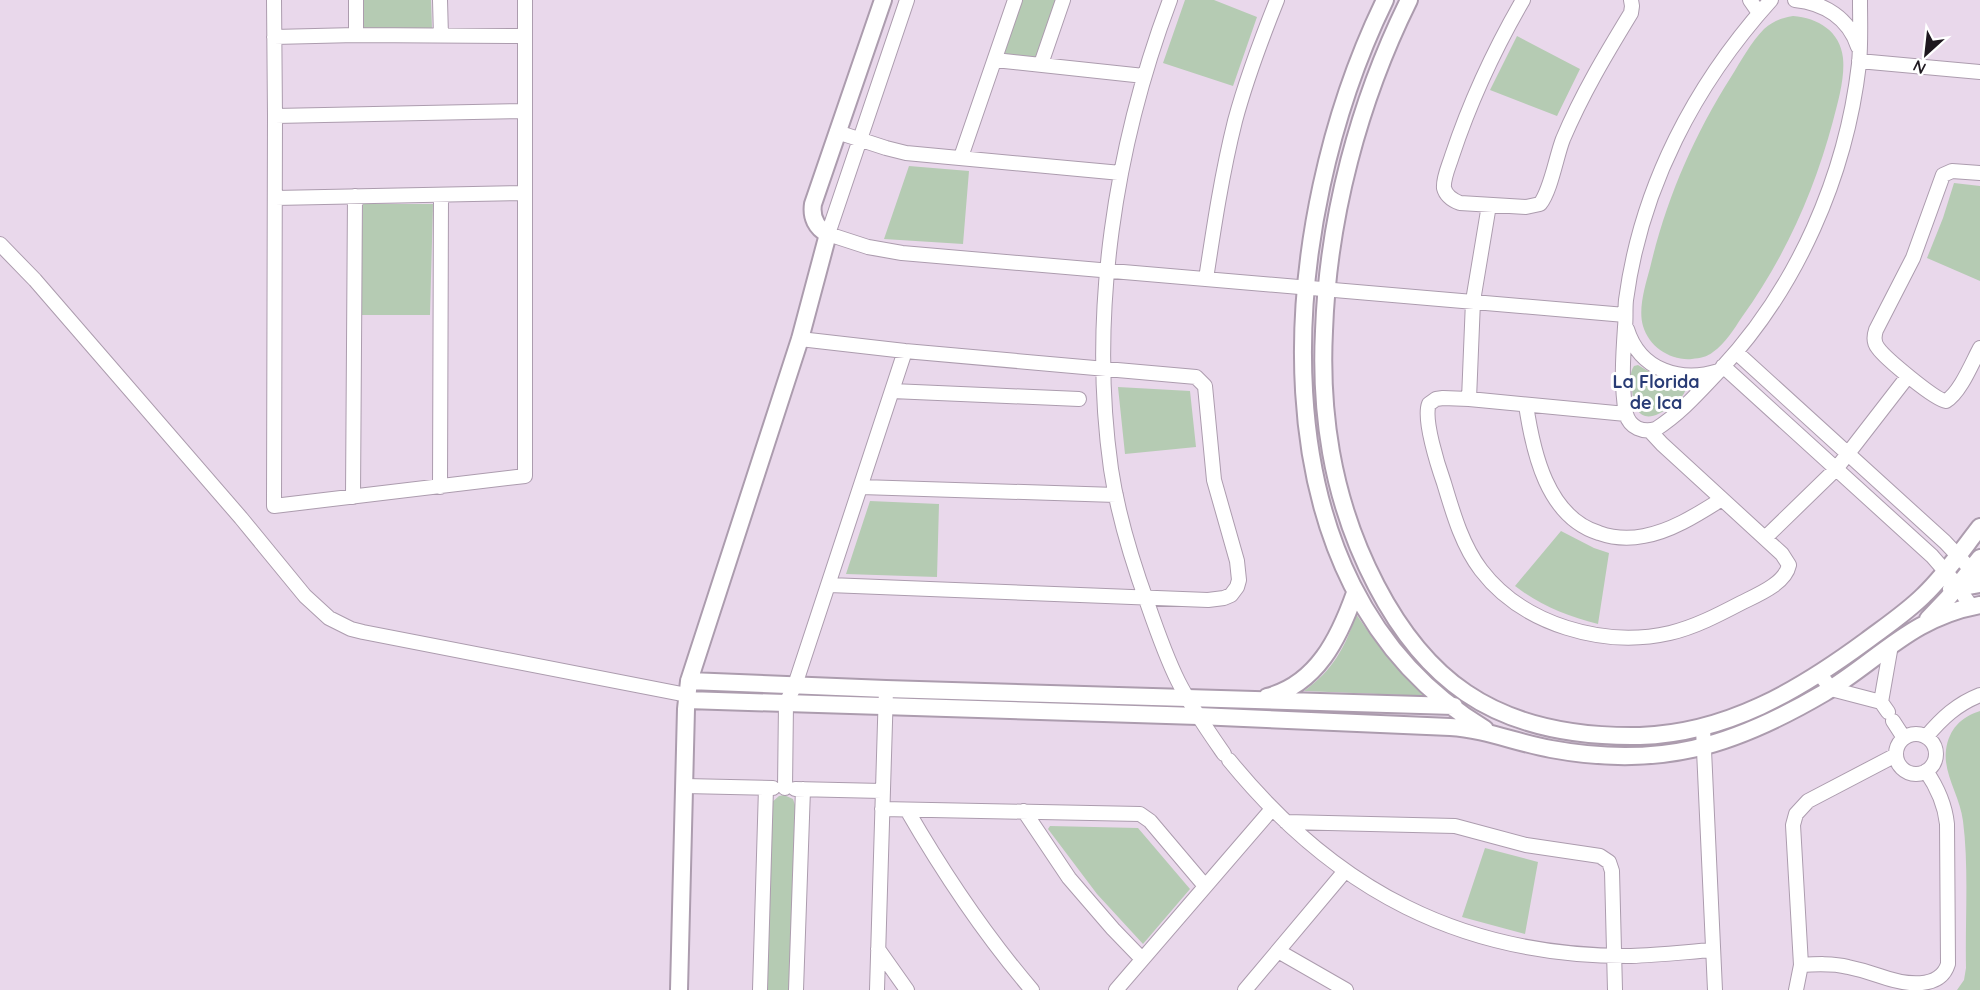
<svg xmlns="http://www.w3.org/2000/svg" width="1980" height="990" font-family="Quicksand,sans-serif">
<rect width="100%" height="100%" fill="#e9d8eb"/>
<!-- green -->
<path fill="#b5cbb3" d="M361 0H431L432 29 361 28Z
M1021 0H1058L1037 58 1002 55Z
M1185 0H1214L1257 17 1233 86 1163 63Z
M1793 16C1818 18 1840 31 1843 58 1845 78 1838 102 1833 121 1814 192 1785 257 1742 317 1734 329 1725 344 1713 352 1707 357 1700 358 1692 359 1671 361 1649 347 1643 326 1638 309 1645 286 1650 268 1666 200 1693 137 1731 77 1741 61 1751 42 1764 29 1773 21 1781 18 1793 16Z
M1517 36 1580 69 1557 116 1490 90Z
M909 166 969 171 963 244 884 239Z
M1954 183 1980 186V281L1927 258 1943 218Z
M363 204H433L430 315H359Z
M1638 365 1661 379 1682 384 1686 388C1684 397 1678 400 1671 406 1648 424 1634 419 1632 389 1631 381 1629 373 1634 366Z
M1118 387 1190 391 1196 447 1125 454Z
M870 501 939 504 937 577 846 574Z
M1561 531 1594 548 1609 553 1598 624C1567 616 1541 606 1515 586Z
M1356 614C1377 645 1400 672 1428 696L1304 691C1332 671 1346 647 1356 614Z
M1980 711V990H1957L1964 980 1966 968C1965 921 1969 867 1963 821 1960 796 1943 774 1946 750 1949 729 1961 717 1980 711Z
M784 795 793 799 796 808 790 990H765L771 803 779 796Z
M1050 826 1138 828 1190 889 1143 944 1097 894 1048 829Z
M1485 848 1538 862 1525 934 1462 917Z"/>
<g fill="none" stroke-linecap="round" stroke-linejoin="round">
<!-- minor casing -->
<g stroke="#ac9cae" stroke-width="16">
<path id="minor" d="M274 0 275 116 274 506 525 476V0
M356 0V35
M440 0 441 36
M907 0 828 234 868 247 902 253 1625 315
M1170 0C1115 146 1089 314 1111 469 1118 516 1132 561 1148 605 1157 631 1166 657 1178 681 1191 707 1208 731 1224 754
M1523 0C1494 50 1470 102 1452 156 1449 166 1443 178 1444 188 1446 196 1452 200 1460 203L1526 207 1540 204C1551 190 1556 157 1563 139 1582 94 1606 54 1631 13L1632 6 1631 0
M1750 0 1759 13
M1771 0C1695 84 1641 187 1626 300 1625 309 1626 318 1625 327 1623 356 1621 385 1626 414 1630 428 1643 433 1656 429 1681 413 1699 392 1720 370 1797 288 1846 176 1859 64 1861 43 1860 21 1860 0
M1795 0C1824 3 1849 18 1858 47
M274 37 356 35 525 36
M995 60 1144 76
M1859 61 1980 72
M1041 64 1063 0
M275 116 525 111
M837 132 886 148 906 153 1121 173
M961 157 1015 0
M1980 173 1952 171 1943 175 1913 258 1876 330C1874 336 1873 342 1878 348 1885 358 1935 400 1946 401 1960 393 1972 363 1980 348
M275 198 525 193
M0 244 35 280 241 518 305 596 329 618 351 629 363 632 687 695
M1206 279C1214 226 1222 173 1235 121 1246 80 1261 40 1277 0
M1627 329C1640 371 1681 383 1719 371
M800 339 905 351 1196 377 1205 386 1214 480 1237 561 1239 580 1237 587 1231 595 1224 598 1208 600 829 585
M1736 352 1945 542 1977 576
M1723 366 1932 556 1952 579 1971 606
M892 391 1079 399
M1469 399 1473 301 1489 205
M1526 405C1533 452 1547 517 1599 533 1613 538 1629 539 1644 536 1672 531 1698 514 1722 499
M1626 414 1469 399 1443 398 1436 399 1429 404C1423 419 1438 466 1444 483 1453 513 1462 545 1481 570 1523 625 1604 648 1670 633 1695 627 1718 615 1741 603 1757 595 1785 584 1789 565L1782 554 1662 444 1650 431
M440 487 441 195
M861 487 1116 495
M353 497 355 196
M1765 538 1836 469 1908 376
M1820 674 1831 689 1881 702
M1888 712 1881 702 1891 645
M1893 721 1904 738
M1703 728 1715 990
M1896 754a20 20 0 1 1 40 0a20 20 0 1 1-40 0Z
M1926 737C1942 718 1957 704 1980 695
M1229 760C1335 890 1462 957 1631 956 1658 955 1686 952 1713 950
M685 786 773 788
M785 788 786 703 795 685 905 351
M795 789 882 791
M882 809 1140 814 1150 821 1205 886
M907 810C944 874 984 934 1032 990
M1024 811 1069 878 1113 929 1142 959
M1286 822 1455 826 1526 845 1600 856 1609 862 1612 871 1615 990
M878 949 907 990
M1278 951 1346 990
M1801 965C1816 964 1833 963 1848 967 1858 969 1869 972 1880 976 1905 985 1940 990 1948 964L1947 824C1945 805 1937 787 1926 771
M760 990 766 788
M796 990 803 789
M877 990 886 689
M1116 990 1272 809
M1245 990 1345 871
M1796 990 1801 965 1793 825 1796 814 1808 801 1896 755"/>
</g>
<!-- tertiary casing -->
<g stroke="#ac9cae" stroke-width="20">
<path id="tertiary" d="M1385 0C1278 219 1243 585 1485 729
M1409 0C1359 101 1328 217 1324 331 1322 371 1324 412 1331 452 1346 537 1392 643 1466 693 1516 727 1581 737 1640 736 1727 733 1798 691 1866 641 1886 626 1907 612 1924 595 1945 575 1962 550 1980 527
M1951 589 1980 584
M1928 619 1948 598 1980 558
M689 681 886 689 1454 706
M1267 697C1317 684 1339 638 1355 593
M687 700 1198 716 1450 727C1485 729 1517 743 1551 749 1659 769 1732 747 1824 693 1879 660 1912 617 1980 605
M679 990 686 709 689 681 800 339 828 234C816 228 811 217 813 204L883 0"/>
</g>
<!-- minor -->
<use href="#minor" stroke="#fff" stroke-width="14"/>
<!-- tertiary -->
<use href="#tertiary" stroke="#fff" stroke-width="16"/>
</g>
<g text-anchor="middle" stroke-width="6" stroke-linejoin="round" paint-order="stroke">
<!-- neighbourhood labels -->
<g font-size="18" font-weight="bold" fill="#293c75" stroke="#fff">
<text x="1656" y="388">La Florida<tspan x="1656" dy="21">de Ica</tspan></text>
</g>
</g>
<!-- north arrow -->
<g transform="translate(1926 54) rotate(207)" stroke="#ffffff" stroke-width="4.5" paint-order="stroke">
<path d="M0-4.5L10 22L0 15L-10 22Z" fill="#1e181f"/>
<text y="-9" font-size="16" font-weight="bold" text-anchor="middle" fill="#1e181f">N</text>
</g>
</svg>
